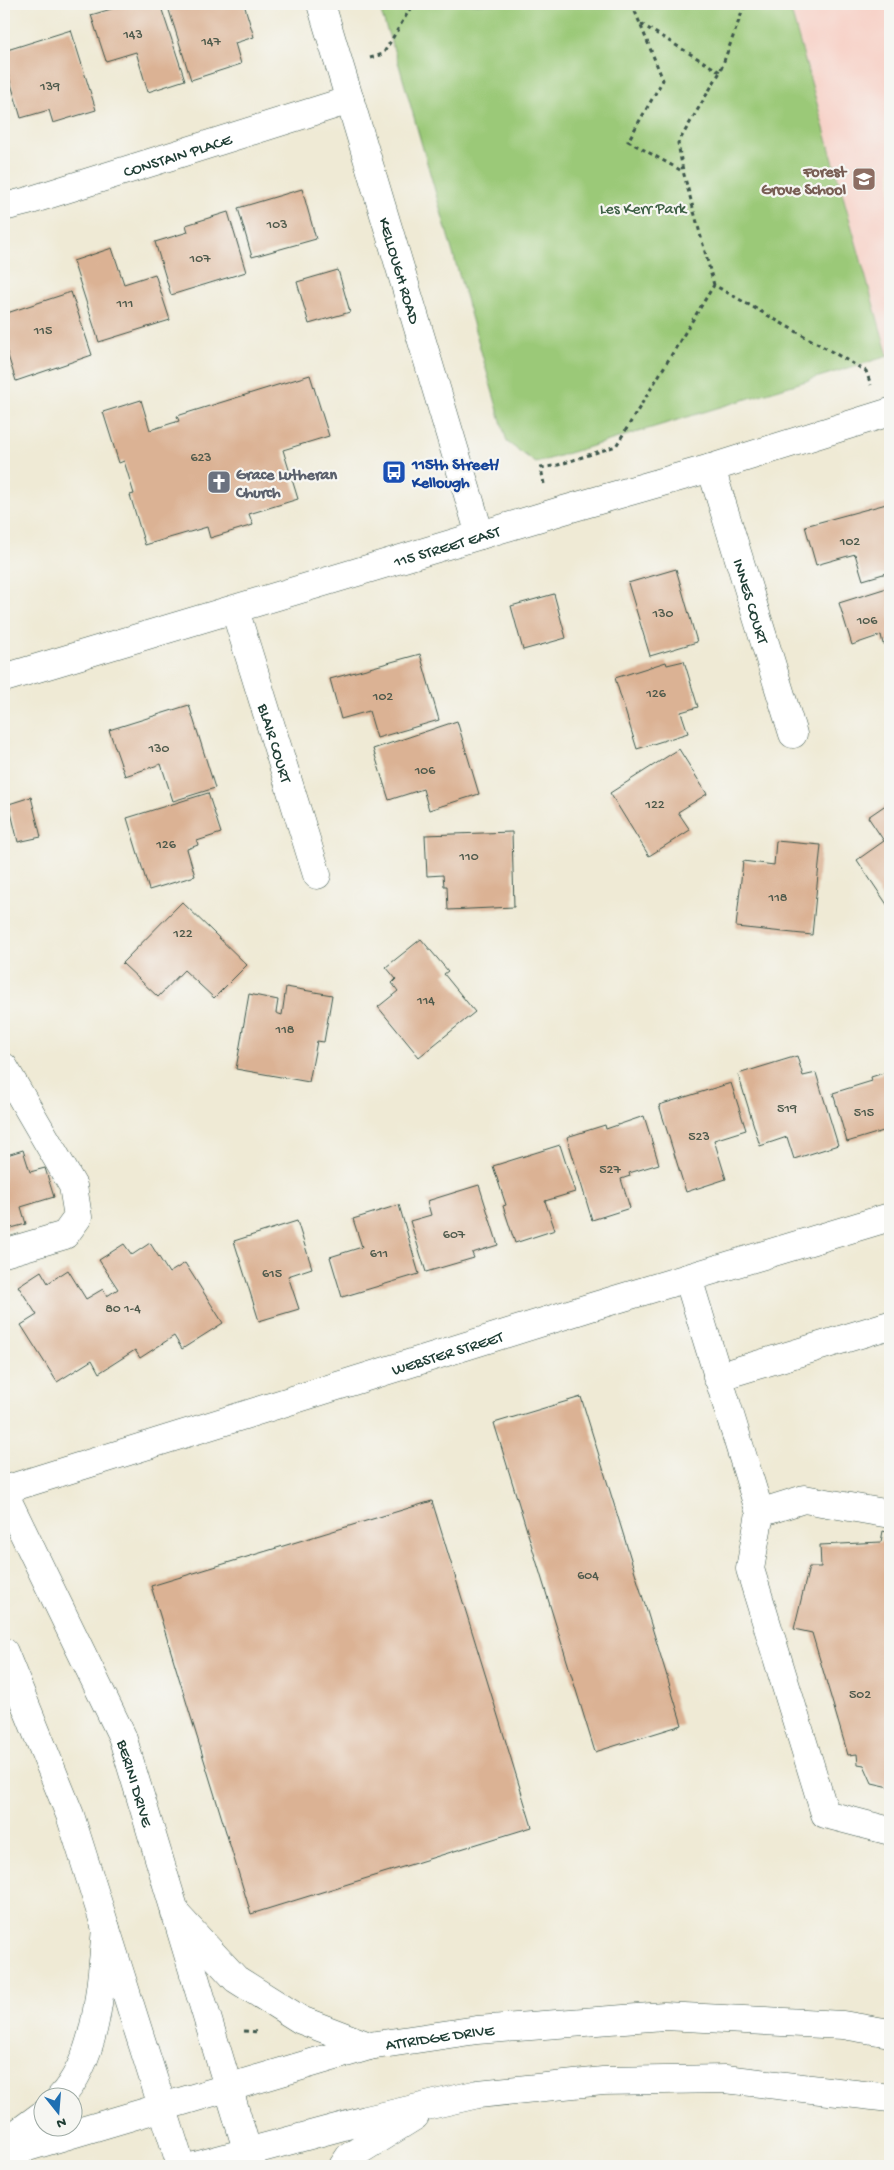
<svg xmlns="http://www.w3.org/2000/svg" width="894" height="2170" font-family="'Gochi Hand',sans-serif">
<rect width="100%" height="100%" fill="#f6f6f2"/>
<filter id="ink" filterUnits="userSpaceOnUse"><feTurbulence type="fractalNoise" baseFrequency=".02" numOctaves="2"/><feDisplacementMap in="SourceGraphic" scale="10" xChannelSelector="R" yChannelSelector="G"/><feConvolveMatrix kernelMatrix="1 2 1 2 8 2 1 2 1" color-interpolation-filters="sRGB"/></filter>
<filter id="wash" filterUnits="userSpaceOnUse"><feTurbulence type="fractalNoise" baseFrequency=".0096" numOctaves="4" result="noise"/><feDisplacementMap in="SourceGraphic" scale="20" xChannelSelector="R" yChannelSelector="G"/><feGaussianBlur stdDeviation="1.12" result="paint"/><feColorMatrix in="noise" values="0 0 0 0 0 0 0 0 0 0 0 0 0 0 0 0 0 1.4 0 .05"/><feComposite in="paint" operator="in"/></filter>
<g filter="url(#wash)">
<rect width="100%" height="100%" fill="#efead5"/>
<!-- built -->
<path fill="#f7d1c7" d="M789 4H890V355L888 356Z"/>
<!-- green -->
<path fill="#9bc978" stroke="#5d8356" d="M378 4H789L888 356 536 463 507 442 399 65Z"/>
<g id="blocks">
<!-- building -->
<path fill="#dbb294" d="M128 4H160L185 80 148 92 136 52 106 61 91 15Z
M167 4H244L254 37 235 43 241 64 191 80Z
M71 30 96 110 53 123 49 110 21 118 4 60V51Z
M4 94 10 114 4 116Z
M302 189 316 239 252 257 238 208Z
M228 212 246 272 171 295 155 242 188 232 186 225Z
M112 248 124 284 155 274 170 320 99 342 73 261Z
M338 270 350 312 309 324 297 282Z
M71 292 92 355 16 381 4 343V314Z
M310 375 329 436 283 450 298 499 249 514 253 525 210 538 207 527 145 545 130 495 134 494 124 461 119 463 103 412 141 400 150 430 179 421 177 416Z
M890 503V572L863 580 855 554 816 565 805 526Z
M676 569 697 642 650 656 628 583Z
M890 587V642L883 644 881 635 852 645 839 603Z
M554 594 566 638 523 650 511 606Z
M420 654 439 720 377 738 369 711 341 719 330 679Z
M684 661 698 707 681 712 688 733 637 749 615 678 666 662 667 665Z
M189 705 215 788 173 801 161 764 125 776 109 730Z
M457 721 479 794 429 810 423 789 389 800 373 749Z
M679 749 707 794 678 812 690 830 649 856 610 793Z
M208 793 221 833 197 841 198 845 187 849 195 876 149 890 127 818Z
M31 797 41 837 18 842 9 804Z
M890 802V904L888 906 857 860 884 841 868 817Z
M512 832 514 907 448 910 447 886H444L443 875 427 876 425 835Z
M776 841 821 845 812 935 736 927 743 861 774 865Z
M182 902 247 965 214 998 184 970 158 997 122 963Z
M421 939 448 971 444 974 475 1012 419 1057 378 1007 398 991 392 983 396 979 386 967Z
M286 987 332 995 324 1042 317 1041 309 1082 236 1069 249 994 278 1000 276 1013 282 1015Z
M797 1056 803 1076 816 1073 838 1145 794 1159 787 1137 760 1146 738 1074Z
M890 1071V1129L847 1142 833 1093 872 1081 871 1077Z
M731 1083 746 1130 714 1140 726 1179 686 1192 659 1105Z
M644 1116 659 1164 629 1173 630 1176 621 1179 630 1208 592 1220 567 1137 605 1125 606 1129Z
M560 1145 575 1192 545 1201 555 1230 515 1243 503 1206 506 1205 493 1166Z
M23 1150 30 1172 45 1168 54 1197 21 1207 26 1224 4 1230V1156Z
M479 1185 498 1245 472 1253 474 1258 426 1272 410 1221 431 1215 427 1201Z
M399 1205 419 1274 342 1297 330 1257 362 1247 353 1219Z
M297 1221 312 1268 288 1276 299 1309 259 1321 234 1241Z
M150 1243 169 1273 185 1263 223 1323 182 1349 174 1336 140 1358 135 1350 99 1373 92 1360 57 1382 21 1325 37 1315 18 1286 41 1271 48 1283 68 1270 86 1299 103 1289 107 1296 118 1289 99 1260 124 1244 132 1255Z
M581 1397 682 1725 595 1752 494 1423Z
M432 1501 532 1827 251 1914 151 1586Z
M883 1531 890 1533V1787L872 1783 864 1765 858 1764 857 1754 848 1755 812 1633 794 1629 809 1567H821L820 1545 881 1542Z"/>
</g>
</g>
<g filter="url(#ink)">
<use href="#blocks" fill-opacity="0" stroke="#3e574c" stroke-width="1"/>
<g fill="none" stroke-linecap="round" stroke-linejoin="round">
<!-- minor casing -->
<g stroke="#3e574c" stroke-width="29">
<g id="minor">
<path id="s1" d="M321 4 480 535"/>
<path id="s2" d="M4 207 28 201 350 100"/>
<path id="s3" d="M711 468 793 734"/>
<path id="s4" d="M235 610 317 875"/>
<path id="s5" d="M4 678 564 510 711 468 890 412"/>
<path d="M4 1067 73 1186 78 1217 65 1235 4 1253"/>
<path d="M688 1278 760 1513 750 1569 825 1814 890 1831"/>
<path d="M717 1377 890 1325"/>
<path id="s6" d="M4 1490 591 1307 890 1217"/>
<path id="s7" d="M4 1493 122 1736 252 2166"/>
<path d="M760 1513 804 1499 890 1514"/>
<path d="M4 1652 70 1815 181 2166"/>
</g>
</g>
<!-- major casing -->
<g stroke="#3e574c" stroke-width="29">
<g id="major">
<path d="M175 1913 236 1979 301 2020 369 2046"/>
<path d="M60 2098C99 2057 101 1981 106 1928"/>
<path d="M4 2143 42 2115"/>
<path id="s8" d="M4 2154 369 2046 477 2030 664 2016 843 2025 890 2033"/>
<path d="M195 2166 366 2120 478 2094 603 2081 725 2079 890 2098"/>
<path d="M343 2166 349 2157 415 2116"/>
</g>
</g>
<!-- path -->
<path stroke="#3e574c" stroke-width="3" stroke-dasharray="4 4" stroke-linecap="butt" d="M632 4 663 80 628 141 682 171
M641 24 720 72
M370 58 383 54 413 4
M714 285 683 171 678 143 720 72 745 4
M544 484 541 468 558 465 616 446 714 285 866 371 871 385
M244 2031 258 2032"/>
<!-- minor -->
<use href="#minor" stroke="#fff" stroke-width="28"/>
<!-- major -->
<use href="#major" stroke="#fff" stroke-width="28"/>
</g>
</g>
<!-- icons -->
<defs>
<g id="school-square" transform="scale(1.25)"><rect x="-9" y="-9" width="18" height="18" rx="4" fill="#8d6e63" stroke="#f6f6f2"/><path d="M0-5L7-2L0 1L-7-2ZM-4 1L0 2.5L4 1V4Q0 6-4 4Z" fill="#fff"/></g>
<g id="bus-square" transform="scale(1.25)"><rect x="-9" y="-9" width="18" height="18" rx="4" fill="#1a4fb4" stroke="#f6f6f2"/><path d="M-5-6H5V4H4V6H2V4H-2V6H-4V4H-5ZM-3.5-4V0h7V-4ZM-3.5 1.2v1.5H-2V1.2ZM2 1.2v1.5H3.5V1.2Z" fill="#fff"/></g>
<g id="church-square" transform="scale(1.25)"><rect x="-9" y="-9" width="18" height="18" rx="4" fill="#6b7280" stroke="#f6f6f2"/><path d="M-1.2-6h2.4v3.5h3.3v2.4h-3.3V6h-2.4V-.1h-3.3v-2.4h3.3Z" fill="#fff"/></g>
</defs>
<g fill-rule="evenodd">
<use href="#school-square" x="864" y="179"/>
<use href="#bus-square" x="394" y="472"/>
<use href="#church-square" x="219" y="482"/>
</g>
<g text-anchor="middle" stroke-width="4.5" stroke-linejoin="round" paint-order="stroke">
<!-- number labels -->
<g font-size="14" fill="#4e5a4c">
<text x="133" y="38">143</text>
<text x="211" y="45">147</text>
<text x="50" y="90">139</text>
<text x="277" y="228">103</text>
<text x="200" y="262">107</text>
<text x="125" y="307">111</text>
<text x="43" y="334">115</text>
<text x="201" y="461">623</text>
<text x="850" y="545">102</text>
<text x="663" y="617">130</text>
<text x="867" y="624">106</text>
<text x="656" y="697">126</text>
<text x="383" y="700">102</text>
<text x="159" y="752">130</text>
<text x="425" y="774">106</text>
<text x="655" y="808">122</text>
<text x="166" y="848">126</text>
<text x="469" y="860">110</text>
<text x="778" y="901">118</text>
<text x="183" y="937">122</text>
<text x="426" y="1004">114</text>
<text x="285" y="1033">118</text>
<text x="787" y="1112">519</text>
<text x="864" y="1116">515</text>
<text x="699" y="1140">523</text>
<text x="610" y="1173">527</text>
<text x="454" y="1238">607</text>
<text x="379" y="1257">611</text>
<text x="272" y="1277">615</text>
<text x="123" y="1312">80 1-4</text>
<text x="588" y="1579">604</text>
<text x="860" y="1698">502</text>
</g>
<!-- street labels -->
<g font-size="16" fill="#1f3d34" stroke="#f6f6f2">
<text dy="6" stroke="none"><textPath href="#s2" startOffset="181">CONSTAIN PLACE</textPath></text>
<text dy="6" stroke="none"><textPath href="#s1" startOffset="278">KELLOUGH ROAD</textPath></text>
<text dy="6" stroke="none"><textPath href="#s5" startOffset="462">115 STREET EAST</textPath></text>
<text dy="6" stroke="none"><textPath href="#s3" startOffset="139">INNES COURT</textPath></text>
<text dy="6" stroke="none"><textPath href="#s4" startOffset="139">BLAIR COURT</textPath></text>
<text dy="6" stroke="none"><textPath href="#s6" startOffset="464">WEBSTER STREET</textPath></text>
<text dy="6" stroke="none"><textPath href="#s7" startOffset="319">BERINI DRIVE</textPath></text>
<text dy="6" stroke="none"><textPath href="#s8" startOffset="452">ATTRIDGE DRIVE</textPath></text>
</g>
<!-- education labels -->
<g font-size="16" font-weight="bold" fill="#785e54" stroke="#f6f6f2" text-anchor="end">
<text x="846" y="176">Forest<tspan x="846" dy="18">Grove School</tspan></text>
</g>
<!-- park labels -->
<g font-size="16" fill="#3e6045" stroke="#f6f6f2">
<text x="643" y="213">Les Kerr Park</text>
</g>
<!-- transit labels -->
<g font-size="16" font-weight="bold" fill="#164399" stroke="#f6f6f2" text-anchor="start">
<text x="412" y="469">115th Street/<tspan x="412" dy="18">Kellough</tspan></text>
</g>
<!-- worship labels -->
<g font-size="16" font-weight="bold" fill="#5b616d" stroke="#f6f6f2" text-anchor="start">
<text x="236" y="479">Grace Lutheran<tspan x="236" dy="18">Church</tspan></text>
</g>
</g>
<!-- margin -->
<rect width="894" height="2170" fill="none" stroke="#f6f6f2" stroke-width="20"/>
<!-- north arrow -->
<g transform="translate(58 2112) rotate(163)"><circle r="24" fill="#f6f6f2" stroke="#a0aca6"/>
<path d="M0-4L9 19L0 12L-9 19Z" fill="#1f6fb2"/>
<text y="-8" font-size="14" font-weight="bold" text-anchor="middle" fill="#1f3d34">N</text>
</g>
</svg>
